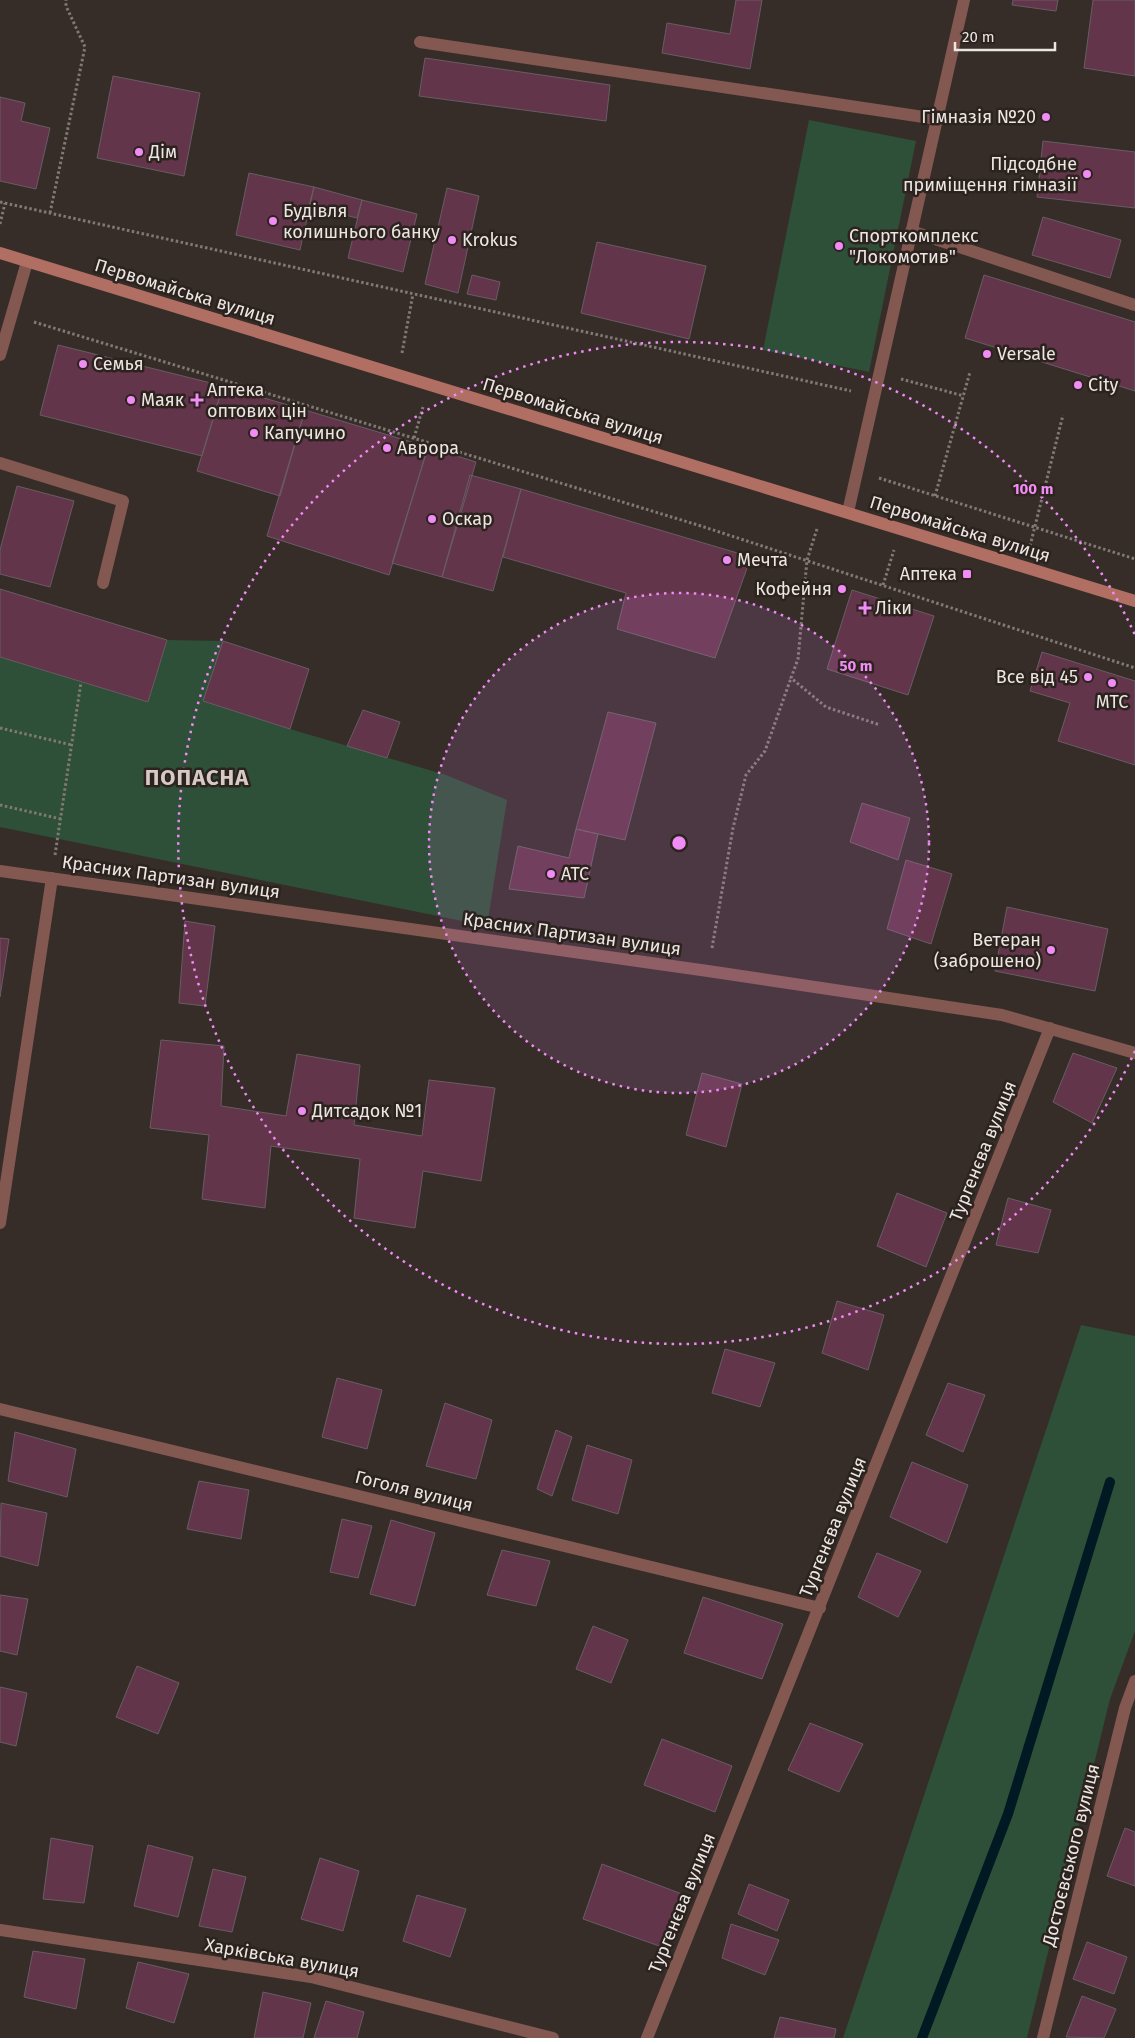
<svg xmlns="http://www.w3.org/2000/svg" width="1135" height="2038" font-family="'Fira Sans',sans-serif">
<rect width="100%" height="100%" fill="#362d29"/>
<!-- green -->
<path fill="#2e4f38" d="M809 120 916 141 869 372 763 350Z
M167 640 223 641 204 701 290 729 446 775 507 800 487 926 0 827V657L148 702Z
M1081 1325 1135 1336V1631L1110 1699 1027 2038H843Z"/>
<g fill="none" stroke-linecap="round" stroke-linejoin="round">
<!-- stream -->
<path stroke="#001923" stroke-width="10" d="M922 2038 1008 1814 1110 1482"/>
</g>
<!-- building -->
<path fill="#62354b" stroke="#685d62" d="M736 0H762L750 69 662 53 667 23 730 34Z
M1013 0H1058L1056 11 1012 5Z
M1093 0H1135V76L1084 68Z
M425 58 610 85 606 121 419 96Z
M113 76 200 93 184 176 97 158Z
M0 97 25 103 21 121 50 128 36 189 0 181Z
M1043 141 1135 152V208L1037 197Z
M249 173 314 187 300 250 236 235Z
M314 187 362 200 357 218 309 206Z
M447 188 479 196 458 293 425 284Z
M362 200 417 214 403 272 348 258Z
M1043 217 1121 240 1110 278 1032 255Z
M597 242 706 266 689 339 581 313Z
M472 275 500 282 496 300 467 294Z
M984 275 1135 322V391L965 338Z
M58 345 223 386 202 456 40 415Z
M223 386 305 410 280 496 197 471Z
M305 410 428 447 389 575 267 536Z
M428 447 476 462 442 577 392 563Z
M470 475 521 489 493 591 442 577Z
M17 486 74 501 50 587 0 574V550Z
M521 489 751 557 715 658 617 629 626 593 503 557Z
M0 589 167 640 148 702 0 657Z
M852 590 934 616 908 695 827 669Z
M223 641 309 669 290 729 203 701Z
M1042 652 1135 681V765L1058 741 1070 703 1030 691Z
M363 710 400 722 387 758 347 746Z
M608 712 656 723 625 840 576 829Z
M862 803 910 818 898 860 850 842Z
M576 829 598 834 584 898 509 889 518 846 569 858Z
M906 860 952 874 931 944 887 929Z
M1007 907 1108 929 1095 991 995 971Z
M185 921 215 926 205 1006 179 1003Z
M0 938 9 939 0 997Z
M161 1040 224 1046 221 1106 286 1116 297 1054 360 1065 354 1125 422 1136 429 1080 495 1088 481 1181 423 1171 415 1228 354 1218 360 1159 271 1146 265 1208 202 1199 209 1135 150 1128Z
M1073 1053 1117 1068 1092 1123 1053 1102Z
M702 1073 742 1084 726 1147 686 1135Z
M897 1193 947 1213 926 1267 877 1246Z
M1008 1198 1051 1210 1038 1253 996 1245Z
M837 1301 884 1315 868 1370 822 1353Z
M725 1349 775 1363 760 1407 712 1393Z
M337 1378 382 1390 367 1449 322 1437Z
M948 1383 985 1395 963 1452 926 1435Z
M445 1403 492 1420 476 1479 426 1466Z
M556 1430 572 1437 552 1496 537 1489Z
M15 1432 76 1449 67 1497 8 1481Z
M587 1445 632 1460 618 1514 572 1500Z
M912 1462 968 1485 947 1543 890 1517Z
M199 1481 249 1490 241 1539 187 1529Z
M1 1503 47 1513 38 1566 0 1556Z
M342 1519 372 1526 358 1578 330 1572Z
M391 1520 435 1533 415 1606 370 1594Z
M502 1550 550 1561 536 1606 487 1595Z
M877 1553 921 1571 898 1617 858 1597Z
M0 1595 28 1599 17 1655 0 1651Z
M703 1597 783 1624 762 1679 684 1653Z
M593 1626 628 1640 611 1683 576 1669Z
M137 1666 179 1683 158 1734 116 1717Z
M0 1687 27 1693 16 1746 0 1742Z
M810 1723 863 1744 839 1792 788 1770Z
M662 1739 732 1766 715 1812 644 1785Z
M1125 1828 1135 1832V1886L1107 1876Z
M51 1838 93 1846 84 1903 43 1899Z
M148 1845 193 1857 178 1917 134 1906Z
M320 1858 359 1871 343 1931 301 1919Z
M602 1864 682 1894 662 1947 583 1919Z
M213 1869 246 1877 232 1932 199 1926Z
M749 1884 789 1900 777 1931 738 1914Z
M417 1895 466 1909 450 1957 403 1941Z
M731 1924 779 1940 765 1975 722 1958Z
M1087 1942 1127 1957 1114 1994 1073 1979Z
M33 1951 85 1959 76 2009 24 1997Z
M138 1962 189 1974 174 2023 126 2008Z
M263 1992 311 2003 303 2038H254Z
M1082 1996 1116 2009 1104 2038 1066 2037Z
M326 2001 364 2012 357 2038H314Z
M780 2017 836 2029 834 2038H774Z"/>
<g fill="none" stroke-linecap="round" stroke-linejoin="round">
<!-- path -->
<path stroke="#817975" stroke-width="3" stroke-dasharray="2.5 2.5" stroke-linecap="butt" d="M0 202 851 391
M50 213 85 47 66 6V0
M0 224 5 203
M34 322 701 526 1135 668
M402 353 413 294
M901 379 964 396
M414 438 423 407
M879 478 1135 559
M935 496 970 372
M817 529 807 560 798 659 791 678 826 707 880 725
M1030 546 1063 415
M883 585 894 550
M0 728 72 745
M0 805 61 819
M55 855 81 682
M712 948 733 828 746 775 765 751 791 678"/>
<!-- lane -->
<path stroke="#835851" stroke-width="12" d="M420 42 937 119
M911 231 1135 305
M0 463 123 501 103 583"/>
<!-- street -->
<path stroke="#835851" stroke-width="12" d="M0 355 27 262
M848 512 964 0
M0 871 708 971 1002 1015 1135 1053
M0 1223 52 878
M0 1409 820 1608
M0 1930 311 1977 553 2038
M647 2038 1050 1028
M1043 2038 1125 1708 1135 1681"/>
<!-- secondary -->
<path stroke="#b16e62" stroke-width="12" d="M0 253 1135 601"/>
</g>
<!-- distance rings -->
<circle cx="679" cy="843" r="250" fill="#f18bf5" fill-opacity=".12"/>
<g fill="none" stroke="#f18bf5" stroke-width="2.5" stroke-dasharray="2.5 5">
<circle cx="679" cy="843" r="250"/>
<path d="M1135 1051A501 501 0 1 1 1135 635"/>
</g>
<!-- markers -->
<g fill="#f18bf5" stroke="#2c231f" stroke-width="2">
<circle cx="1046" cy="117" r="5"/>
<circle cx="139" cy="152" r="5"/>
<circle cx="1087" cy="174" r="5"/>
<circle cx="273" cy="221" r="5"/>
<circle cx="452" cy="240" r="5"/>
<circle cx="839" cy="246" r="5"/>
<circle cx="987" cy="354" r="5"/>
<circle cx="83" cy="364" r="5"/>
<circle cx="1078" cy="385" r="5"/>
<circle cx="131" cy="400" r="5"/>
<path d="M194.5 392.5h5v5h5v5h-5v5h-5v-5h-5v-5h5z"/>
<circle cx="254" cy="433" r="5"/>
<circle cx="387" cy="448" r="5"/>
<circle cx="432" cy="519" r="5"/>
<circle cx="727" cy="560" r="5"/>
<rect x="962" y="569" width="10" height="10" rx="2.5"/>
<circle cx="842" cy="589" r="5"/>
<path d="M862.5 600.5h5v5h5v5h-5v5h-5v-5h-5v-5h5z"/>
<circle cx="1088" cy="677" r="5"/>
<circle cx="1112" cy="683" r="5"/>
<circle cx="551" cy="874" r="5"/>
<circle cx="1051" cy="950" r="5"/>
<circle cx="302" cy="1111" r="5"/>
</g>
<g text-anchor="middle" stroke-width="5" stroke-linejoin="round" paint-order="stroke">
<!-- poi labels -->
<g font-size="18" fill="#ece6e3" stroke="#2c231f" text-anchor="start">
<text x="1036" y="123" text-anchor="end">Гімназія №20</text>
<text x="149" y="158">Дім</text>
<text x="1077" y="170" text-anchor="end">Підсодбне<tspan x="1077" dy="21">приміщення гімназії</tspan></text>
<text x="283" y="217">Будівля<tspan x="283" dy="21">колишнього банку</tspan></text>
<text x="849" y="242">Спорткомплекс<tspan x="849" dy="21">"Локомотив"</tspan></text>
<text x="462" y="246">Krokus</text>
<text x="997" y="360">Versale</text>
<text x="93" y="370">Семья</text>
<text x="1088" y="391">City</text>
<text x="207" y="396">Аптека<tspan x="207" dy="21">оптових цін</tspan></text>
<text x="141" y="406">Маяк</text>
<text x="264" y="439">Капучино</text>
<text x="397" y="454">Аврора</text>
<text x="442" y="525">Оскар</text>
<text x="737" y="566">Мечта</text>
<text x="957" y="580" text-anchor="end">Аптека</text>
<text x="832" y="595" text-anchor="end">Кофейня</text>
<text x="875" y="614">Ліки</text>
<text x="1078" y="683" text-anchor="end">Все від 45</text>
<text x="1112" y="708" text-anchor="middle">МТС</text>
<text x="561" y="880">АТС</text>
<text x="1041" y="946" text-anchor="end">Ветеран<tspan x="1041" dy="21">(заброшено)</tspan></text>
<text x="312" y="1117">Дитсадок №1</text>
</g>
<!-- street labels -->
<g font-size="18" fill="#ece6e3" stroke="#2c231f">
<text transform="translate(185 292) rotate(17)" y="6">Первомайська вулиця</text>
<text transform="translate(573 411) rotate(17)" y="6">Первомайська вулиця</text>
<text transform="translate(960 529) rotate(17)" y="6">Первомайська вулиця</text>
<text transform="translate(171 877) rotate(8)" y="6">Красних Партизан вулиця</text>
<text transform="translate(572 934) rotate(8)" y="6">Красних Партизан вулиця</text>
<text transform="translate(983 1151) rotate(-68)" y="6">Тургенєва вулиця</text>
<text transform="translate(414 1491) rotate(14)" y="6">Гоголя вулиця</text>
<text transform="translate(833 1527) rotate(-68)" y="6">Тургенєва вулиця</text>
<text transform="translate(1071 1855) rotate(-76)" y="6">Достоєвського вулиця</text>
<text transform="translate(682 1903) rotate(-68)" y="6">Тургенєва вулиця</text>
<text transform="translate(282 1958) rotate(10)" y="6">Харківська вулиця</text>
</g>
<!-- district labels -->
<g font-size="22" font-weight="bold" letter-spacing="1" fill="#d6cac4" stroke="#2c231f">
<text x="197" y="785">ПОПАСНА</text>
</g>
</g>
<circle cx="679" cy="843" r="8" fill="#f18bf5" stroke="#2c231f" stroke-width="2.5"/>
<g font-size="15" text-anchor="middle" font-weight="bold" fill="#f18bf5" stroke="#2c231f" stroke-width="5" stroke-linejoin="round" paint-order="stroke">
<text x="1033" y="494">100 m</text>
<text x="856" y="671">50 m</text>
</g>
<!-- scale -->
<path d="M955 42v8h100v-8" fill="none" stroke="#ece6e3" stroke-width="2.5"/>
<text x="962" y="42" font-size="15" fill="#ece6e3" stroke="#2c231f" stroke-width="4" paint-order="stroke">20 m</text>
</svg>
